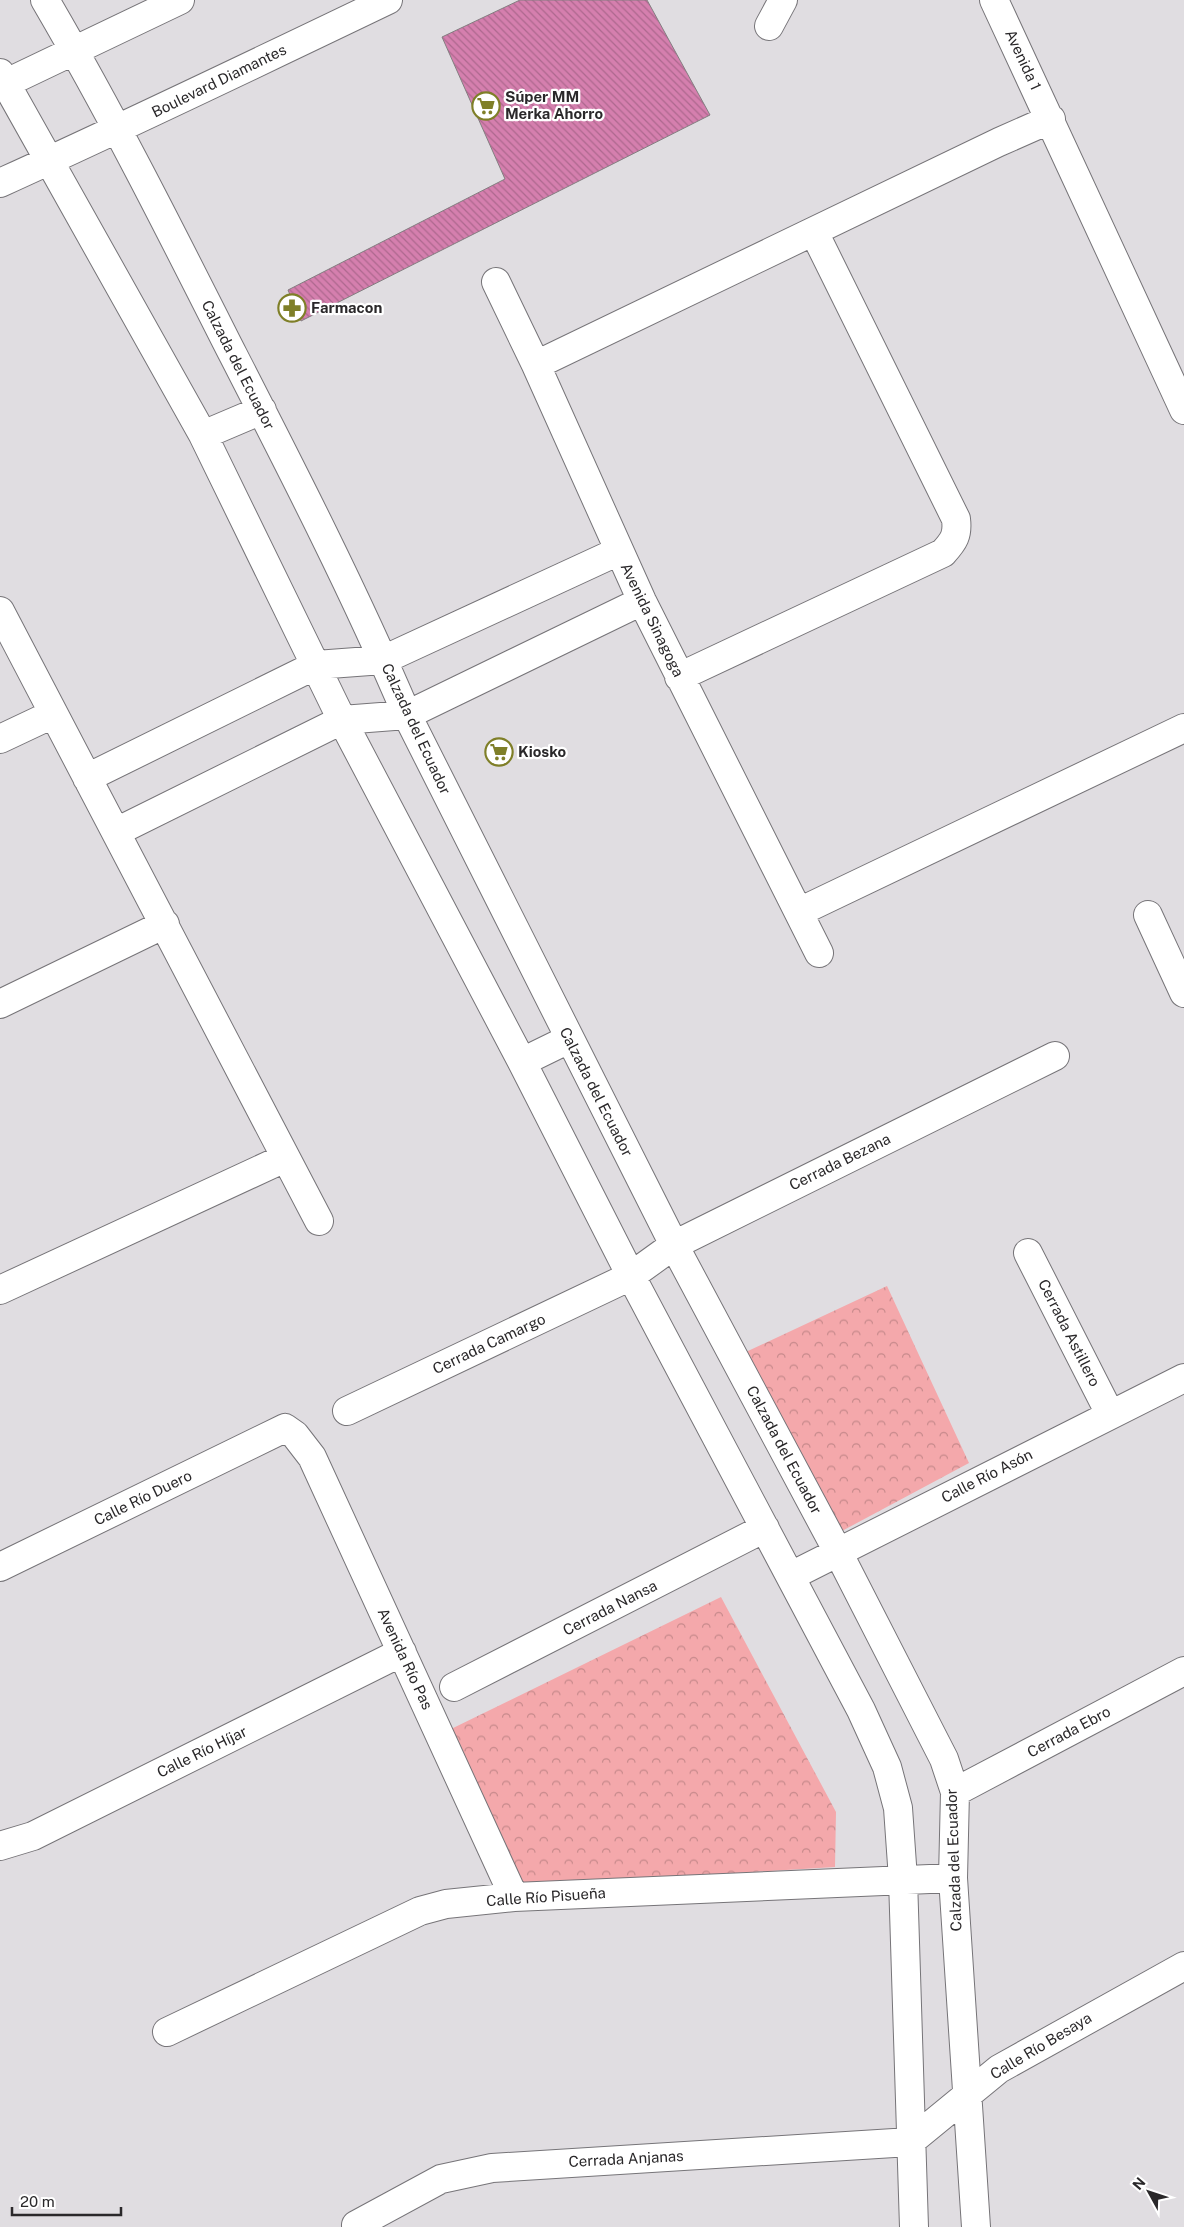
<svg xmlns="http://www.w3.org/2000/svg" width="1184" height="2227" font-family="'Public Sans',sans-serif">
<defs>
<pattern id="park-crowns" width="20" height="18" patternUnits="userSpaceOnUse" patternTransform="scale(1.25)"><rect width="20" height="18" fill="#f4a8ab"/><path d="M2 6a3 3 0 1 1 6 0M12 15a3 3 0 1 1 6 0" fill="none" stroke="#c6898b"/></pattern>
<pattern id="building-back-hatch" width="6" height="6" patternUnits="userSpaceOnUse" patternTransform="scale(1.25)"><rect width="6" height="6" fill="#d57fae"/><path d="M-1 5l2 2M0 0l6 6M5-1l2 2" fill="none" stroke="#ad688e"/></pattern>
</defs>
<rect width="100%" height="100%" fill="#e0dde1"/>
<!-- park -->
<path fill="url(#park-crowns)" d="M887 1286 969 1463 827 1539 735 1357Z
M721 1597 836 1812 835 1867 525 1886 449 1730Z"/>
<!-- building -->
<path fill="url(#building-back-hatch)" stroke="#837e80" d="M520 0H647L710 115 301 321 288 290 505 179 442 37Z"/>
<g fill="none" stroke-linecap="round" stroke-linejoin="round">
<!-- street casing -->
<g stroke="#767478" stroke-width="30">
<path id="street" d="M45 0C110 111 168 226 226 341 289 464 353 588 407 715L674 1245 838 1552 944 1759 955 1792 953 1878 976 2227
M994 0 1184 410
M769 26 783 0
M0 73 203 435 342 720 522 1062 631 1276 861 1710 887 1767 898 1808 903 1879 914 2227
M0 86 180 0
M0 183C130 124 259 62 388 0
M496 282 536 365 642 601 819 953
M536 365 999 142 1051 119
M203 435 262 410
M0 611 319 1221
M679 677 943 553C954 541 958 535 956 519L814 232
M0 739 53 714
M87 778 316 665 383 660 619 551
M116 832 342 720 407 715 642 601
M799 912 1184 728
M1148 915 1184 993
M0 1004 165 924
M522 1062 569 1039
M1028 1253 1110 1414
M0 1290 285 1158
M347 1411 631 1276 674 1245 1055 1056
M0 1567 285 1428 295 1435 312 1457 514 1897
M791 1576 1184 1378
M454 1687 765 1528
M955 1792 1184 1671
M0 1846 33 1836 402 1652
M167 2032 420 1911 446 1904 514 1897 953 1878
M356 2225 441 2179 492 2168 910 2142 999 2069 1184 1966"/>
</g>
<!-- street -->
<use href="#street" stroke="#fff" stroke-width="28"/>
</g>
<!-- icons -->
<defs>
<g id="supermarket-ring" transform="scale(1.4375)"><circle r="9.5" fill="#fff" stroke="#7f7f28" stroke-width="1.5"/><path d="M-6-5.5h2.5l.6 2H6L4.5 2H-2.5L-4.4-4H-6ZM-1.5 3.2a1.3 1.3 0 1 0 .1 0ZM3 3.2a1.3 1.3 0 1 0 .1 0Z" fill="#7f7f28"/></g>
<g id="pharmacy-ring" transform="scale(1.4375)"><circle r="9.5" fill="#fff" stroke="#7f7f28" stroke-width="1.5"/><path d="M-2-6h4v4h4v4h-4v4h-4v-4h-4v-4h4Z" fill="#7f7f28"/></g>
</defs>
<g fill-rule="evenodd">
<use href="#supermarket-ring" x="486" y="106"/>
<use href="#pharmacy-ring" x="292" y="308"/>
<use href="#supermarket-ring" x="499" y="752"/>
</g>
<g text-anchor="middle" stroke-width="4.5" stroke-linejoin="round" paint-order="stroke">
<!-- street labels -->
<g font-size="15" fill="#2a282a" stroke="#fff">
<text transform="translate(1023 60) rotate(65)" y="5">Avenida 1</text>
<text transform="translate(219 81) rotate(-26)" y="5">Boulevard Diamantes</text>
<text transform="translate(238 365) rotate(63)" y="5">Calzada del Ecuador</text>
<text transform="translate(652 620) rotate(64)" y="5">Avenida Sinagoga</text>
<text transform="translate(416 729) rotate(65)" y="5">Calzada del Ecuador</text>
<text transform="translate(596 1092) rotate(63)" y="5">Calzada del Ecuador</text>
<text transform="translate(840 1162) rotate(-26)" y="5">Cerrada Bezana</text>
<text transform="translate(1069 1333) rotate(63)" y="5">Cerrada Astillero</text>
<text transform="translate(489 1344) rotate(-25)" y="5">Cerrada Camargo</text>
<text transform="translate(784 1450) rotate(62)" y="5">Calzada del Ecuador</text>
<text transform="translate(987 1476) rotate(-27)" y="5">Calle Río Asón</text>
<text transform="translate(143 1498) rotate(-26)" y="5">Calle Río Duero</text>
<text transform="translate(610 1608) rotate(-27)" y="5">Cerrada Nansa</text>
<text transform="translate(405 1659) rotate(65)" y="5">Avenida Río Pas</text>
<text transform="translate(1069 1732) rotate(-28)" y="5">Cerrada Ebro</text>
<text transform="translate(202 1752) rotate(-26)" y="5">Calle Río Híjar</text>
<text transform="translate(954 1860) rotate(-92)" y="5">Calzada del Ecuador</text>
<text transform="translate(546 1897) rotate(-4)" y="5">Calle Río Pisueña</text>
<text transform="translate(1041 2046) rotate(-31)" y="5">Calle Río Besaya</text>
<text transform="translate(626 2159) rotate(-3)" y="5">Cerrada Anjanas</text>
</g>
<!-- poi labels -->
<g font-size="15" font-weight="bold" fill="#2a282a" stroke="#fff" text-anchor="start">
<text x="505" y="102">Súper MM<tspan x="505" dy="17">Merka Ahorro</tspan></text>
<text x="311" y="313">Farmacon</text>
<text x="518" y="757">Kiosko</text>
</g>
</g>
<!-- north arrow -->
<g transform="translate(1149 2192) rotate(310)" stroke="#ffffff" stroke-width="4" paint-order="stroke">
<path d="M0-4L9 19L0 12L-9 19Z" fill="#2a282a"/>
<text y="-8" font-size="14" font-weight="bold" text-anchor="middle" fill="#2a282a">N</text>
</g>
<!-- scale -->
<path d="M12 2207v8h109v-8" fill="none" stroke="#2a282a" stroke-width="2.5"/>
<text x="20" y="2207" font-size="15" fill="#2a282a" stroke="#ffffff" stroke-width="4" paint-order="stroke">20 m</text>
</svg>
